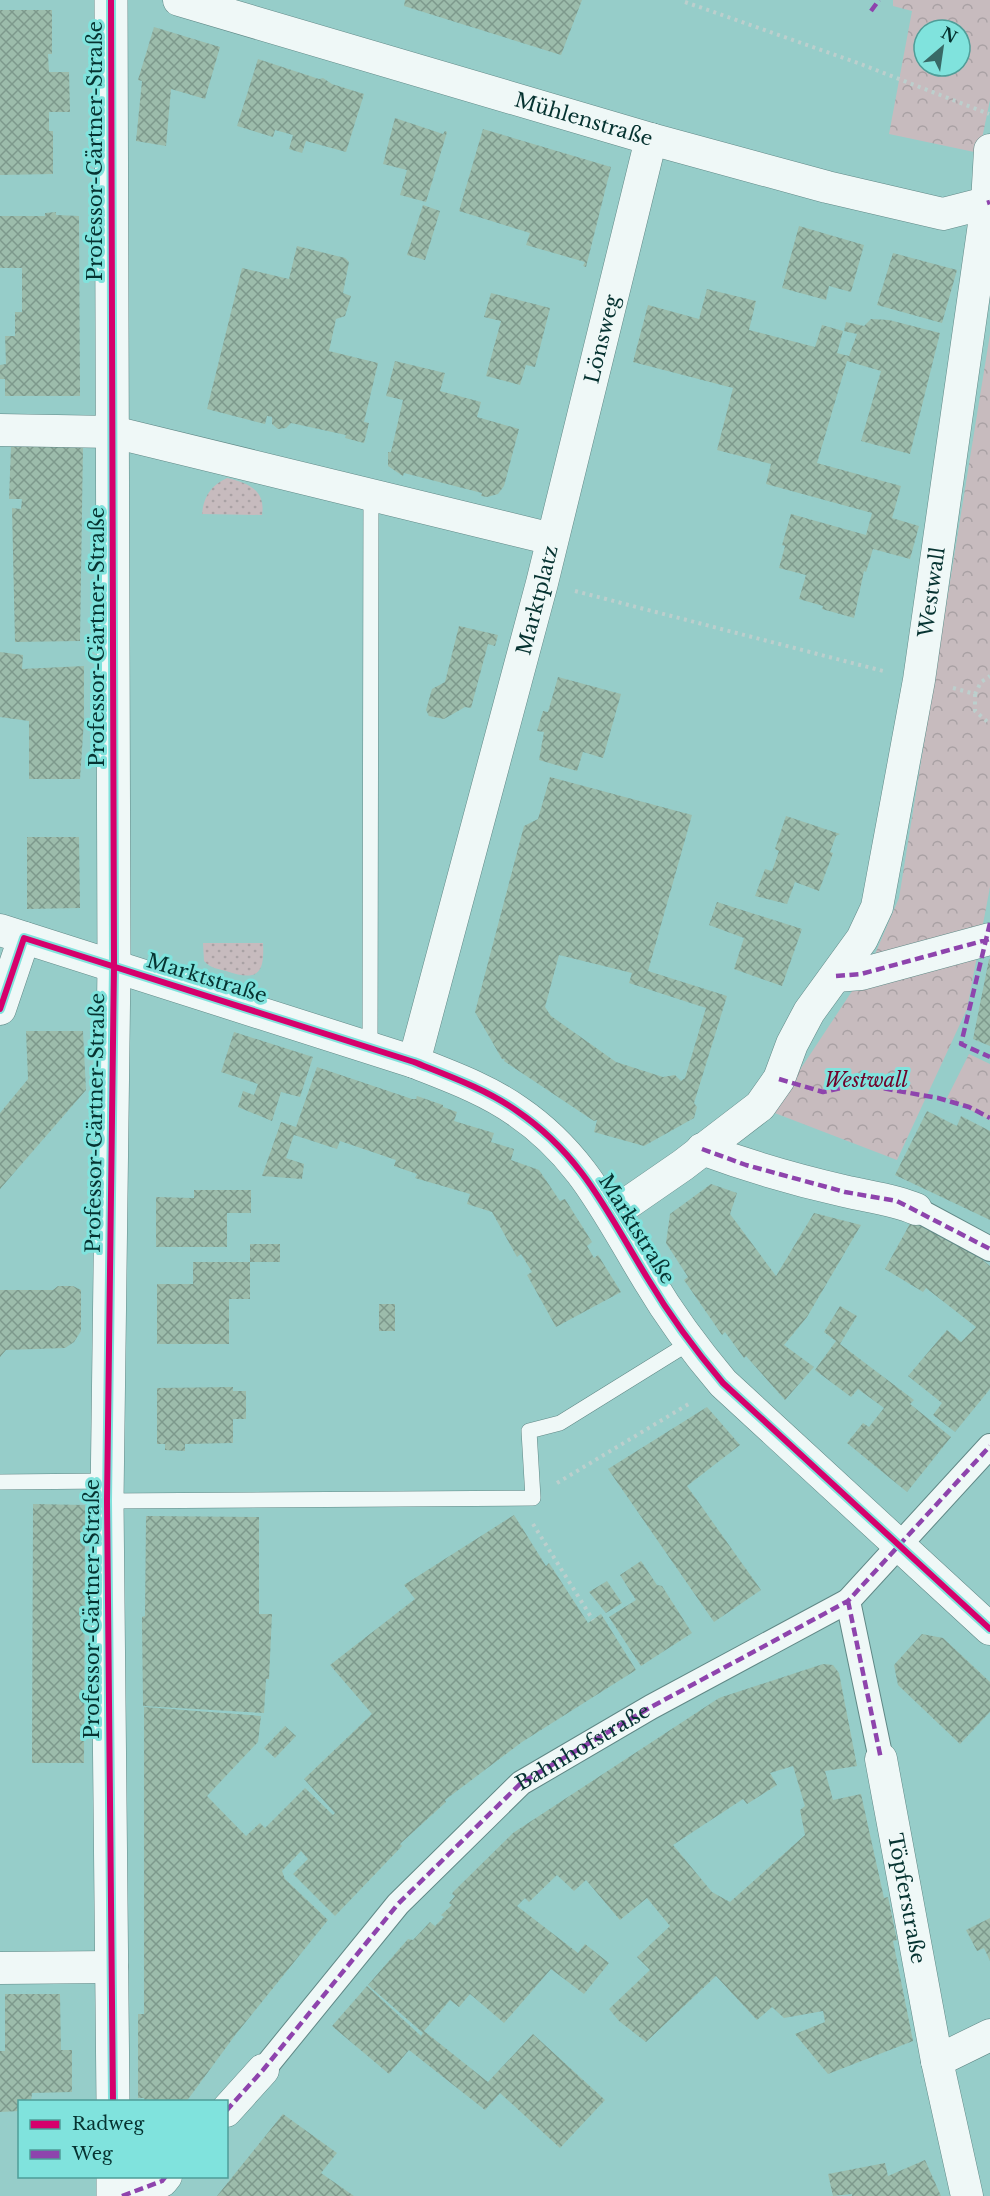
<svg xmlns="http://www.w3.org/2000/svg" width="990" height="2196" font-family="'Libre Baskerville',serif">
<defs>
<pattern id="grass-dots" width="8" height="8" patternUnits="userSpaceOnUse" patternTransform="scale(1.5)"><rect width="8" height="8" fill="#c7bbbe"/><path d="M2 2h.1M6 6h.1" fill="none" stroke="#a9a1a4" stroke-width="1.8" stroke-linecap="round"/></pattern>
<pattern id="park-crowns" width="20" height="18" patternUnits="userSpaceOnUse" patternTransform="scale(1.5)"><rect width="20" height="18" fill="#c7bbbe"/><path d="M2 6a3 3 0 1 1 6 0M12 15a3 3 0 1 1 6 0" fill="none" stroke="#a9a1a4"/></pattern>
<pattern id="building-cross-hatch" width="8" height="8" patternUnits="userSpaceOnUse" patternTransform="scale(1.5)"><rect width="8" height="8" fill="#9cbcab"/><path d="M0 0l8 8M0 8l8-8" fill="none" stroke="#7d998c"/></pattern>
</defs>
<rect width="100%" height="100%" fill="#96cdc9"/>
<!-- grass -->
<path fill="url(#grass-dots)" d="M227 478C248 483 266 490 262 515L202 514C204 495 211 486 227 478Z
M203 943H263C265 976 256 981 226 971 218 969 210 968 204 961Z"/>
<!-- park -->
<path fill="url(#park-crowns)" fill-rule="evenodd" d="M893 0H990V100L979 153 889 134 912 11 893 6ZM924 30H960V66H924Z
M990 334V887L967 1009 897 1160 772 1112 872 961 899 898Z
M969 1054 990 1064V1120L947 1098Z"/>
<!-- building -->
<path fill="url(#building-cross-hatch)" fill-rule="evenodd" d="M405 0H582L561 55 404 6Z
M0 10H52V54H48L49 72H69L70 112H49V131H53V174L0 175Z
M154 27 220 47 205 99 171 89 166 146 136 141 142 81 138 80Z
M258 59 319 79 323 78 332 84 364 94 346 152 306 141 302 153 289 149 293 135 275 130 273 137 237 126Z
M395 118 443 134 445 131 447 132 426 202 400 195 407 170 383 164Z
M483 129 611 167 586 267 583 266 585 262 526 245 530 233 459 211Z
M423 205 440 211 425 260 407 255Z
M56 212V215L79 216 80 396H5V379H0V365L6 364 5 336H15V312H22V268H0V216H45V213Z
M799 226 864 245 851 292 829 286 826 300 782 288Z
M297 246 345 258 349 262 343 293 351 296 345 316 336 319 329 351 378 363 364 422 369 423 364 443 345 438 346 435 291 423 286 428 278 429 272 424V417L267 416 265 424 207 409 242 268 289 279Z
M893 253 957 270 942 323 877 305Z
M707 289 756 301 749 330 815 347 822 325 843 331 837 353 849 356 857 334 844 331 846 322 864 326 871 319 889 320 940 333 910 454 861 441 881 371 847 361 817 463 901 486 892 518 919 526 910 559 873 549 866 572 864 571 854 618 822 609 823 606 799 599 806 575 779 568 785 546 782 545 791 514 866 535 872 513 766 484 771 464 717 450 733 388 633 362 648 305 699 319Z
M491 293 550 308 535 367 526 365 520 385 486 376 501 321 484 317Z
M395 361 445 373 440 391 481 402 477 417 519 429 504 486 498 494 487 497 481 496 482 493 404 473 403 476 388 466V452H391L403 400 386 396Z
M83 446 80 641 15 642 12 508 21 509 22 499H9L11 447Z
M459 626 498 635 495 646 488 644 471 708 465 707 444 719 429 716 426 710 432 689 445 682Z
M0 652 23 655 22 669 84 666V720L80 779H29V721L0 717Z
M558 677 621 694 603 758 583 752 577 771 539 760 544 732 537 731 543 711 548 712Z
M550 777 692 815 648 971 727 996 694 1103 697 1107 694 1118 644 1146 594 1132 597 1120 594 1121 504 1061 505 1059H502L475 1012 524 826 538 819ZM559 955 632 973 629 983 706 1008 685 1078 681 1081 675 1075 663 1077 616 1062 551 1016 545 1007Z
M786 816 840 834 836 836 830 852 833 853 819 891 795 882 787 904 755 896 765 869 772 871 779 851 775 849Z
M27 837H79L80 908 27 909Z
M717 902 802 929 782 986 734 969 744 938 709 925Z
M989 959H990V1046L973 1039Z
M26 1031H83L86 1090 0 1189V1113L28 1079Z
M234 1032 313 1057 300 1097 281 1092 272 1121 238 1107 243 1091 254 1095 258 1084 221 1072Z
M317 1067 412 1099H416L417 1096 443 1105V1107L457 1112 454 1121 494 1133 491 1142 514 1149 511 1160 539 1170 560 1201 565 1199 592 1242 587 1246 594 1258 598 1255 621 1292 556 1327 527 1275 532 1272 521 1254 517 1257 492 1212 467 1204 470 1194 415 1178 417 1174 394 1166 396 1160 393 1159 340 1141 337 1149 294 1135 286 1158 304 1164 302 1179 262 1176 281 1122 296 1127Z
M927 1111 957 1126 961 1116 990 1131V1220L895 1175Z
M711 1184 737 1193 730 1214 776 1276 814 1213 861 1225 807 1317 784 1345 814 1367 785 1400 746 1356 744 1358 725 1332 722 1335 684 1280 688 1277 666 1243 670 1214Z
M194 1190H251V1213H227V1247H156V1197L194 1198Z
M912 1220 962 1243 990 1266V1389L955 1432 933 1415 942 1403 908 1376 947 1330 961 1342 976 1327 926 1288 923 1292 885 1269Z
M250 1244H280V1262H250V1299H229V1344H157V1284H193V1262H250Z
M58 1286H73L81 1290V1331L74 1342 65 1348 6 1350 0 1357V1290H53Z
M379 1304H395V1331H379Z
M840 1306 857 1316 840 1344 914 1400 910 1404 951 1437 907 1492 847 1443 863 1423 869 1427 884 1408 858 1389 851 1397 815 1370 836 1341 824 1332Z
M233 1387V1391H246V1419H233V1443L185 1444V1451L165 1450V1444H157V1388Z
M707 1407 740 1445 687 1486 761 1590 714 1622 608 1469Z
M33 1504 85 1505 84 1763H32Z
M514 1515 546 1566 549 1563 588 1623 601 1614 636 1670 522 1742 445 1800 446 1802 400 1844 402 1846 335 1916 293 1874 308 1859 301 1851 282 1871 285 1879 328 1920 236 2034 186 2102H145L144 2098H138V2014H144V1707L261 1716 258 1742 207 1796 246 1836 260 1823 265 1828 305 1788 333 1815 335 1813 304 1779 372 1714 330 1665 415 1599 404 1585Z
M146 1516 259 1517V1614H272L269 1679H266L264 1713 143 1706 142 1617 145 1616Z
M641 1561 657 1585 662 1586 692 1633 641 1666 609 1617 636 1600 620 1575Z
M607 1581 622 1603 606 1613 589 1592Z
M922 1634 943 1638 990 1682V1712L960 1744 898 1685 894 1665Z
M823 1664 833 1665 839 1673 857 1766 825 1771 833 1800 861 1794 884 1898 888 1897 897 1940 893 1941 913 2041 828 2074 795 2034 825 2022 823 2011 784 2018 772 2007 757 2020 716 1976 646 2042 619 2021 609 2009 650 1970 637 1957 670 1926 647 1898 620 1920 586 1880 574 1891 557 1875 529 1902 525 1898 517 1906 578 1953 585 1944 609 1963 584 1994 551 1969 504 2023 470 1994 459 2007 450 2000 424 2031 488 2082 533 2034 605 2100 560 2148 500 2093 485 2110 409 2050 389 2074 332 2026 367 1986 421 2036 423 2033 368 1985 408 1939 413 1940 430 1922 435 1926 444 1917 441 1915 452 1905 449 1903 455 1896 452 1894 453 1892 513 1833 719 1698ZM793 1766 805 1806 800 1810 805 1835 730 1902 712 1892 673 1845 743 1799 747 1804 777 1785 770 1773Z
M285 1726 296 1736 275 1758 264 1748Z
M990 1918V1961L984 1948 977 1951 966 1930Z
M5 1994H60L61 2050H72V2092L32 2093 31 2102H20V2111L0 2112V2051H5Z
M283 2114 337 2153 321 2173 354 2196H217Z
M925 2160 941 2196H852V2194L833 2196 828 2174 885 2163 888 2176Z"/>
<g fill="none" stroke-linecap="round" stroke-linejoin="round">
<!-- service casing -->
<g stroke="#608886" stroke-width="16">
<path id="service" d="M370 1047 371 494
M0 1482 108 1481
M107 1501 533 1498 529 1431 560 1423 689 1343"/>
</g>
<!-- pedestrian casing -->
<g stroke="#608886" stroke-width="26">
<g id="pedestrian">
<path d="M916 1209 990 1249"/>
<path d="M848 1601 881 1759"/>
<path id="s1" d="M263 2070 398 1904 521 1783 651 1707 848 1601 990 1446"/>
</g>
</g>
<!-- minor casing -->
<g stroke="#608886" stroke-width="33">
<g id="minor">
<path id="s2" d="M179 0 651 139 827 187 943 214 990 202"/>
<path d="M0 430 113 432 552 539"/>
<path d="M0 930 414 1062C449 1076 486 1089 517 1111 583 1156 608 1214 648 1279 670 1316 695 1350 723 1383L990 1629"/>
<path d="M836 976 861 974 990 939"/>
<path d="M0 1009 24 938"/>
<path id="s3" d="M414 1062 542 583 651 139"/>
<path d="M702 1149C748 1166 796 1180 844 1191 869 1197 892 1199 916 1209"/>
<path id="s4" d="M612 1214 683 1165 760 1106 779 1079 792 1044 809 1012 862 939 877 907 919 680 987 203 990 150"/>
<path id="s5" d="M881 1759 937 2061 967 2196"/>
<path d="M0 1968 112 1967"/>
<path d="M937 2061 990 2035"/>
<path d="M226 2111 263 2070"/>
<path d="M122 2196 162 2181 166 2176"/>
</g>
</g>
<!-- tertiary casing -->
<g stroke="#608886" stroke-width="34">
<path id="tertiary" d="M111 0 114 966 107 1501 113 2102
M113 2176V2196"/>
</g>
<!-- path -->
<path stroke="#bccfcd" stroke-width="4" stroke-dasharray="3 4.5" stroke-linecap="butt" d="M685 2 858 63 989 114
M575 591 887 672
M953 688 975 694 981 682 990 676
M975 694V711L990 724
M557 1483 692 1402
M533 1524 593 1620"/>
<!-- service -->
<use href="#service" stroke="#eff8f7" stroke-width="15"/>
<!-- pedestrian -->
<use href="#pedestrian" stroke="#eff8f7" stroke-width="24"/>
<!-- minor -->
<use href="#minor" stroke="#eff8f7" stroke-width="32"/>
<!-- tertiary -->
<use href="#tertiary" stroke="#eff8f7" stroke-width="33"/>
<!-- quiet -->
<path stroke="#8e44ad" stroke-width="4.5" stroke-dasharray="9 4.5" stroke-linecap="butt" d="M871 11 879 0
M987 203 990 202
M990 923 961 1044 990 1057
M836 976 861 974 990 939
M779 1079 823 1092 859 1084 938 1098 969 1107 990 1118
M702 1149 746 1165 845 1192 897 1201 990 1249
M848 1601 881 1759
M226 2111 263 2070 398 1904 521 1783 651 1707 848 1601 990 1446
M122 2196 162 2181 166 2176"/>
<!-- cycleway casing -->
<g stroke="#80e3dd" stroke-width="10">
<path id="cycleway" d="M111 0 114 966 107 1501 113 2102
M0 1009 24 938 414 1062C449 1076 486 1089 517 1111 583 1156 608 1214 648 1279 670 1316 695 1350 723 1383L990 1629"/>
</g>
<!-- cycleway -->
<use href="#cycleway" stroke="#d6006c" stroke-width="6"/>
</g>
<g text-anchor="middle" stroke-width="6" stroke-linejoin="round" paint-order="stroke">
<!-- street labels -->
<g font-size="20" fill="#063331" stroke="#80e3dd">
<text dy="7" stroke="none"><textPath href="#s2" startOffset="422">Mühlenstraße</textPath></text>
<text transform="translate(95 151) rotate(-90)" y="7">Professor-Gärtner-Straße</text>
<text dy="7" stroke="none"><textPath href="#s3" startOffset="747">Lönsweg</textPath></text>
<text dy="7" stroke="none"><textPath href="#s4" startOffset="735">Westwall</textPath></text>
<text dy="7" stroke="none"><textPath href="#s3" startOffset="478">Marktplatz</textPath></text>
<text transform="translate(97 637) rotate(-90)" y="7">Professor-Gärtner-Straße</text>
<text transform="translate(207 978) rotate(17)" y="7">Marktstraße</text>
<text transform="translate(95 1123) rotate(-89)" y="7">Professor-Gärtner-Straße</text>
<text transform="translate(637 1229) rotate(58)" y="7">Marktstraße</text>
<text transform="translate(92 1609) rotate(-90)" y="7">Professor-Gärtner-Straße</text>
<text dy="7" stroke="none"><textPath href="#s1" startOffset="458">Bahnhofstraße</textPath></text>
<text dy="7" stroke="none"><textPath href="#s5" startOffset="142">Töpferstraße</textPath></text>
</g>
<!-- park labels -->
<g font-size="20" font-style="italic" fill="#700229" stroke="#80e3dd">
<text x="866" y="1087">Westwall</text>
</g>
</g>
<!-- legend -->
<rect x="18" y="2100" width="210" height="78" fill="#80e3dd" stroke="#4f9d98" stroke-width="1.5"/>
<rect x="30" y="2120" width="30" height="9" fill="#d6006c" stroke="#4f9d98" stroke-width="1.5"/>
<text x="72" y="2130" font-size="18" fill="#063331">Radweg</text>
<rect x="30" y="2150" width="30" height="9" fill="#8e44ad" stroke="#4f9d98" stroke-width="1.5"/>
<text x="72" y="2160" font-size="18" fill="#063331">Weg</text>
<!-- north arrow -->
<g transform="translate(942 48) rotate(29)"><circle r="28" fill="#80e3dd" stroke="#4f9d98" stroke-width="1.5"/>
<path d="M0-4.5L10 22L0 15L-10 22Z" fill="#386966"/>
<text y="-9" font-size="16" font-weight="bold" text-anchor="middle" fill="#063331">N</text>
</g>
</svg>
